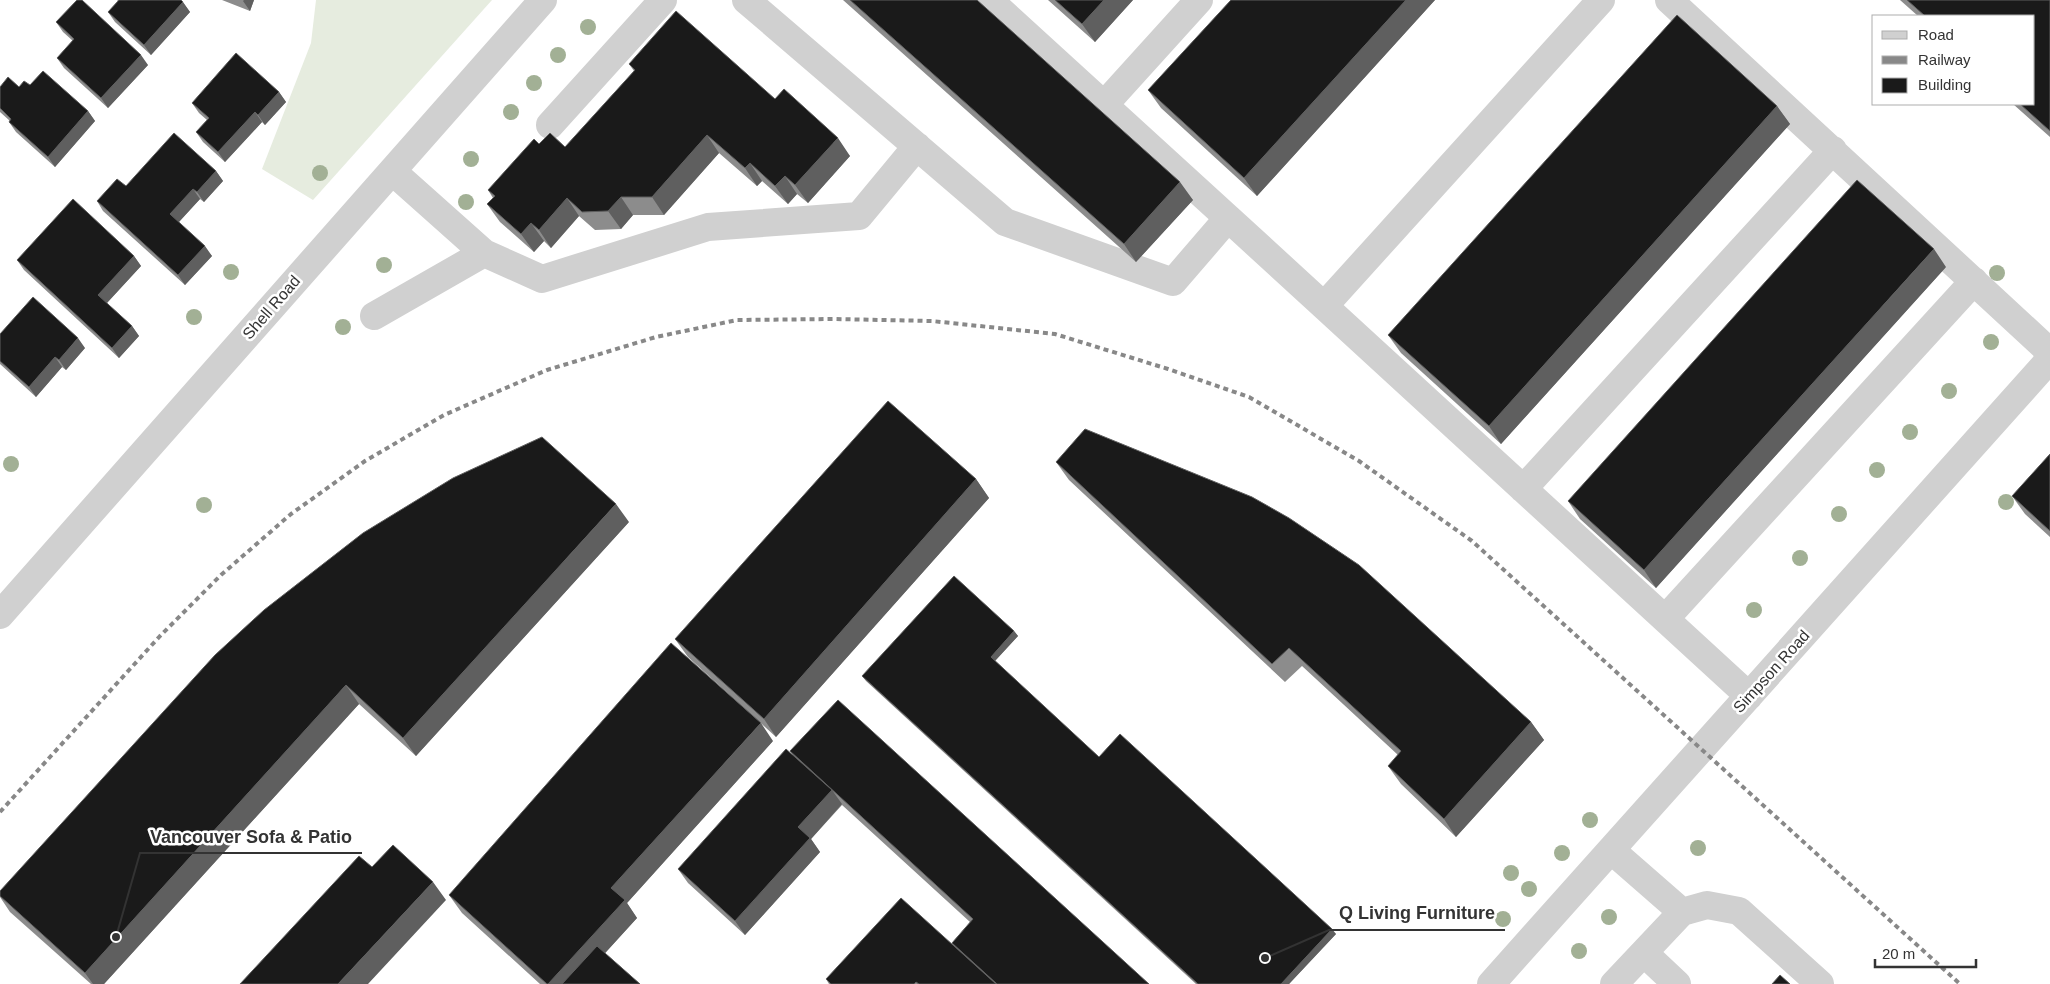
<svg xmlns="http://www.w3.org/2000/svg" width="2050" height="984" font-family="Helvetica,sans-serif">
<rect width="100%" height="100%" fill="#fff"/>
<!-- grass -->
<path fill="#e6ecdf" d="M316 0H492L313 200 262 169 311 43Z"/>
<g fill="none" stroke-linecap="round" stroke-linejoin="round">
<!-- minor -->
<path stroke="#d0d0d0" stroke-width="28" d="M746 0 1005 222 1173 282 1228 218 989 0
M1601 0 1324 306 1749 696
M1669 0 2050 352
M1104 105 1199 0
M550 125 663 0
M1228 218 1324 306
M484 253 542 279 708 227 859 216 917 146
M374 316 484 253 392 171
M1523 489 1833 150
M0 615 543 0
M1665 619 1974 281
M1611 850 1682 912 1707 905 1739 911 1820 984
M1644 953 1677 984
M1491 984 2050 359
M1614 984 1682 912"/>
<!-- rail -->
<path stroke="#888" stroke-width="4" stroke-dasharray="5 4" stroke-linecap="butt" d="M0 812 160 636 221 575 291 514 365 461 444 415 547 370 656 337 737 320 835 319 932 321 1055 334 1168 369 1249 397 1359 461 1472 541 1960 984"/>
</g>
<!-- trees -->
<g fill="#a2b095">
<circle cx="588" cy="27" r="8"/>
<circle cx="558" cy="55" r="8"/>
<circle cx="534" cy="83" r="8"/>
<circle cx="511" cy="112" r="8"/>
<circle cx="471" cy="159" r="8"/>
<circle cx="320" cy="173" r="8"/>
<circle cx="466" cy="202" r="8"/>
<circle cx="384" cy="265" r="8"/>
<circle cx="231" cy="272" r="8"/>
<circle cx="1997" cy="273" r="8"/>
<circle cx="194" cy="317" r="8"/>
<circle cx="343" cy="327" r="8"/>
<circle cx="1991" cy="342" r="8"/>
<circle cx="1949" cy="391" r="8"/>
<circle cx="1910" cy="432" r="8"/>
<circle cx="11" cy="464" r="8"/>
<circle cx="1877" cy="470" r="8"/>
<circle cx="2006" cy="502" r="8"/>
<circle cx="204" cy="505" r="8"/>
<circle cx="1839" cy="514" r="8"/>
<circle cx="1800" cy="558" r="8"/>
<circle cx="1754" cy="610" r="8"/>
<circle cx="1590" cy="820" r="8"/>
<circle cx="1698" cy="848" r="8"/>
<circle cx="1562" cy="853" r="8"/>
<circle cx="1511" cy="873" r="8"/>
<circle cx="1529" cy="889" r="8"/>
<circle cx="1609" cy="917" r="8"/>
<circle cx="1503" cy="919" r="8"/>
<circle cx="1579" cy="951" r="8"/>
</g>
<!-- wall -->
<path fill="#8c8c8c" d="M117 0H181L190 12 151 55 115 22 108 12 118 1Z
M222 0H254L250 11Z
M843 0H977L1193 200 1136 262Z
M1048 0H1133L1095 42Z
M1231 0H1435L1257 196 1161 108 1148 90Z
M1900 0H2050V137L2013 104H2034V16H1918Z
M56 22 148 65 108 108 64 68 57 58 73 41 63 32Z
M629 64 775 99 850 156 808 203 797 194 788 204 762 181 757 186 719 153 664 215H633L621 229 595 230 579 216 551 248 544 241 534 252 500 222 487 204 493 198 488 190 539 144 565 147 634 71Z
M30 85 88 111 95 121 55 167 16 132 9 122 10 121 0 112V87H19Z
M279 92 286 102 265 125 262 122 225 162 203 142 196 132 207 120 199 113 192 103Z
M1777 106 1790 124 1501 444 1401 353 1388 335Z
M216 171 223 181 204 202 200 199 179 222 212 256 185 285 103 211 97 201Z
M134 256 141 266 107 303 132 326 139 336 119 358 24 270 17 260Z
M1946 267 1656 588 1580 519 1568 501Z
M0 334 85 348 66 370 62 367 36 397 0 364Z
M2050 454V537L2025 514 2012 496Z
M1056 462 1531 722 1544 740 1456 837 1401 784 1388 766 1398 755 1302 666 1285 682 1069 480Z
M976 479 989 498 776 737 688 657 675 639Z
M629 522 416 756 359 704 104 984H91L10 912 0 897V891Z
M1014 631 1018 636 995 661 1099 757 1336 934 1289 984H1196L866 681 862 676Z
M773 741 627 903 637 918 605 953 640 984H540L462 913 449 895Z
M790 751 1149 984H829L826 979 955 946 952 943 970 922 842 805 811 839 820 852 745 935 688 883 678 869 793 755Z"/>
<!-- shaded-wall -->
<path fill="#5f5f5f" d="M244 0H254L250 11 243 1Z
M1104 0H1133L1095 42 1082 24Z
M1406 0H1435L1257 196 1244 178Z
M183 2 190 12 151 55 144 45Z
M141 55 148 65 108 108 101 98Z
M279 92 286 102 265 125 258 115Z
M1777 106 1790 124 1501 444 1489 426Z
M88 111 95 121 55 167 48 157Z
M255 112 262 122 225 162 218 152Z
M707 135 719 153 664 215 652 197Z
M838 138 850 156 808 203 795 185Z
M750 163 762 181 757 186 745 168Z
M216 171 223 181 204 202 197 192Z
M785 176 797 194 788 204 775 186Z
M1180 182 1193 200 1136 262 1124 244Z
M193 189 200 199 177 224 170 214Z
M621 197 633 215 621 229 608 211Z
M567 198 579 216 551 248 539 230Z
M531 223 544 241 534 252 521 234Z
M205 246 212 256 185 285 178 275Z
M1934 249 1946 267 1656 588 1644 570Z
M134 256 141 266 105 305 98 295Z
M132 326 139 336 119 358 112 348Z
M78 338 85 348 66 370 59 360Z
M55 357 62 367 36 397 29 387Z
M976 479 989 498 776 737 764 719Z
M616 504 629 522 416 756 403 738Z
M1014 631 1018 636 994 662 991 657Z
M346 685 359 704 104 984H93L85 973Z
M1531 722 1544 740 1456 837 1444 819Z
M761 723 773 741 627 903 637 918 577 984H548L611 888Z
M832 790 842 804 811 839 820 852 745 935 735 921 798 827Z
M433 882 446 900 368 984H338Z
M1332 929 1336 934 1289 984H1281Z"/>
<!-- building -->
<path fill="#1a1a1a" stroke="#5f5f5f" d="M77 0H82L141 55 101 98 57 58 74 39 56 22Z
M119 0H181L183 2 144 45 108 12Z
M850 0H977L1180 182 1124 244Z
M1055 0H1104L1082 24Z
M1231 0H1406L1244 178 1148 90Z
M1907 0H2050V131L2020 104H2034V16H1925Z
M676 11 775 99 784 89 838 138 795 185 785 176 775 186 750 163 745 168 707 135 652 197H621L608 211 582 212 567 198 539 230 531 223 521 234 487 204 495 196 488 190 534 139 539 144 550 133 565 147 635 70 629 64Z
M1677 15 1777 106 1489 426 1388 335Z
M236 53 279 92 258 115 255 112 218 152 196 132 209 118 192 103Z
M43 71 88 111 48 157 9 122 11 119 0 108V87L8 77 19 87 24 81 30 85Z
M174 133 216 171 197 192 193 189 170 214 205 246 178 275 97 201 117 179 126 186Z
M1857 180 1934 249 1644 570 1568 501Z
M73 199 134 256 98 295 132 326 112 348 17 260Z
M33 297 78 338 59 360 55 357 29 387 0 361V334Z
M888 401 976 479 764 719 675 639Z
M1085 429 1252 497 1289 518 1359 565 1531 722 1444 819 1388 766 1401 751 1289 648 1272 664 1056 462Z
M542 437 616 504 403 738 346 685 85 973 0 896V891L215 655 264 610 363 533 453 478Z
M2050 454V531L2012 496Z
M954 576 1014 631 991 657 1099 757 1120 734 1332 929 1281 984H1198L862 676Z
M671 643 761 723 611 888 625 900 548 984H547L449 895Z
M838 700 1149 984H997L952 943 973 919 790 751Z
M786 749 832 790 798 827 810 838 735 921 678 869Z
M393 845 433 882 338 984H240L359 856 372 867Z
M901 898 996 984H919L916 982 914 984H831L826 979Z
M597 946 640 984H562Z
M1780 975 1790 984H1772Z"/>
<g text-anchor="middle" stroke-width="5" stroke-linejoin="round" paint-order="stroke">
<!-- street labels -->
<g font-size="16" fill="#333" stroke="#fff">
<text transform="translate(271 307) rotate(-49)" y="6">Shell Road</text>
<text transform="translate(1771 671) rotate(-48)" y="6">Simpson Road</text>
</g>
</g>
<!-- callouts -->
<path fill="none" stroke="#333" stroke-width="2" d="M116 937L140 853H362M1265 958L1329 930H1505"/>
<g fill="#333" stroke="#fff" stroke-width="2">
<circle cx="116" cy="937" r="5"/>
<circle cx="1265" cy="958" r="5"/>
</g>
<g font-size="18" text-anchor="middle" font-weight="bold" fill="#333" stroke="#fff" stroke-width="5" stroke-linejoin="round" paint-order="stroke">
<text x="251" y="843">Vancouver Sofa &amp; Patio</text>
<text x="1417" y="919">Q Living Furniture</text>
</g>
<!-- legend -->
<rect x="1872" y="15" width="162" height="90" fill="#ffffff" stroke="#adadad"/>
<rect x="1882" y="31" width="25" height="8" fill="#d0d0d0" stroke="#adadad"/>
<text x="1918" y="40" font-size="15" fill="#333333">Road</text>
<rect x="1882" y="56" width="25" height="8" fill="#888888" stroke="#adadad"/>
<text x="1918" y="65" font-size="15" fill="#333333">Railway</text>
<rect x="1882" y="78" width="25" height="15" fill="#1a1a1a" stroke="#adadad"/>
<text x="1918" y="90" font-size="15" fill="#333333">Building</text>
<!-- scale -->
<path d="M1875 959v8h101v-8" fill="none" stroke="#333333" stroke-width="2.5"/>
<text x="1882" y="959" font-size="15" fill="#333333" stroke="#ffffff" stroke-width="4" paint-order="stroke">20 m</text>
</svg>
